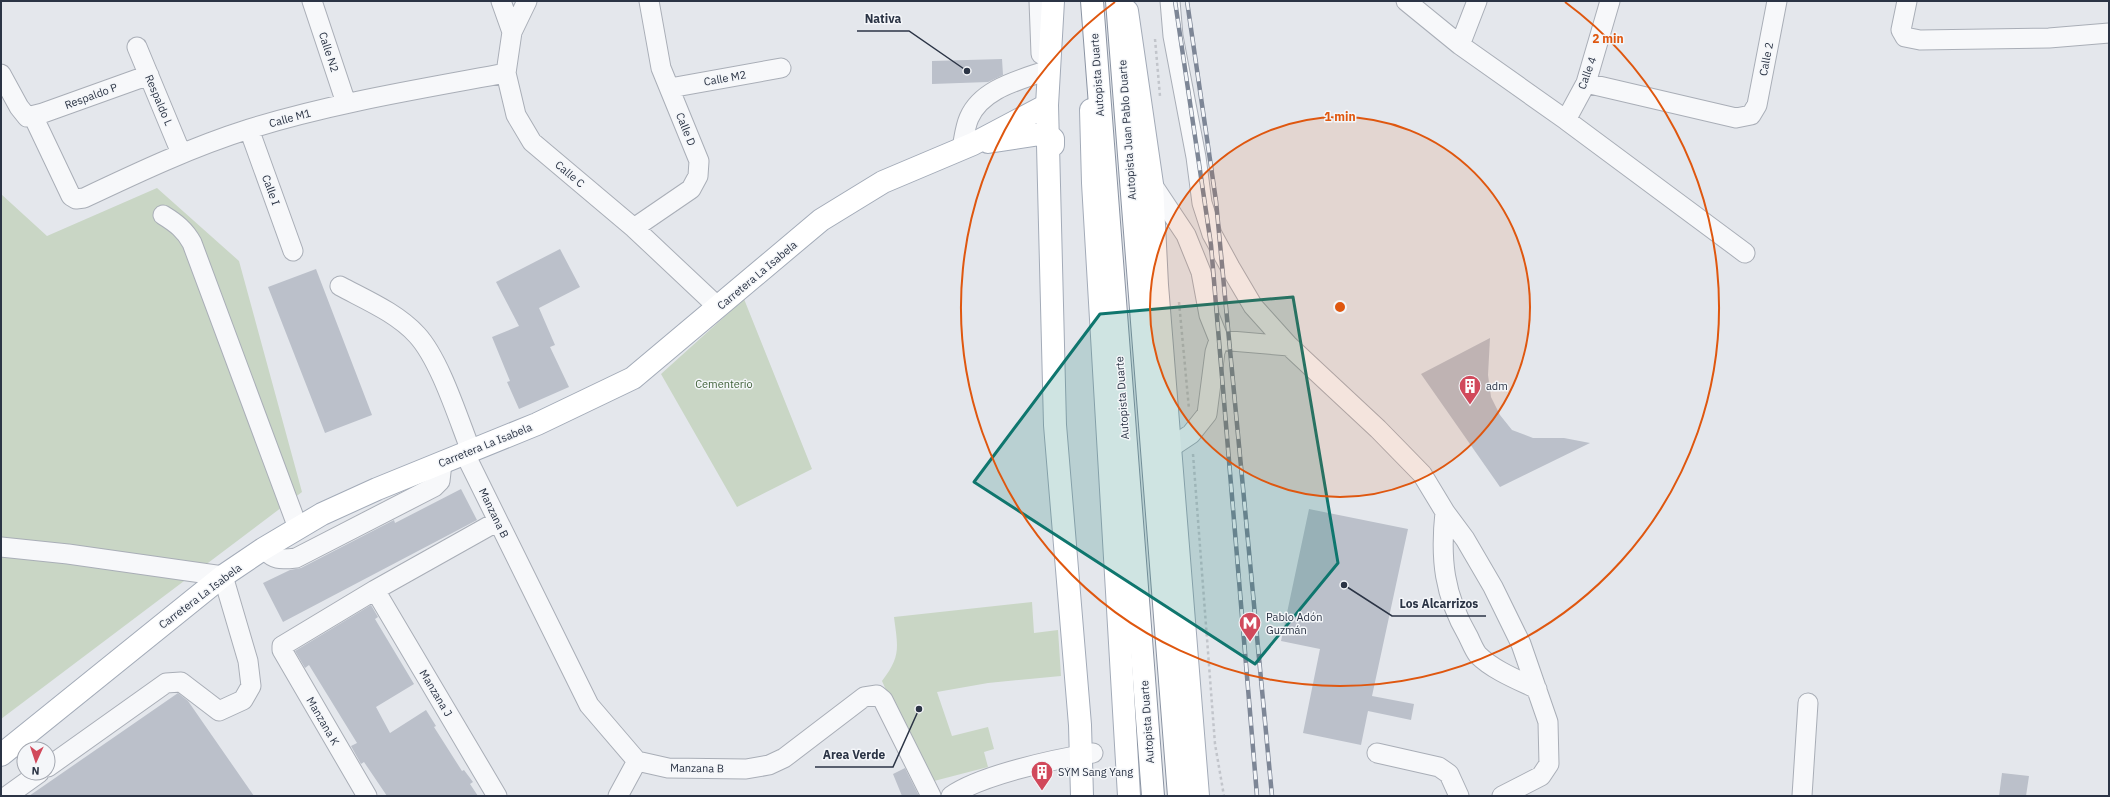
<svg xmlns="http://www.w3.org/2000/svg" width="2110" height="797" font-family="'IBM Plex Sans',sans-serif">
<rect width="100%" height="100%" fill="#e4e7ec"/>
<!-- green -->
<path fill="#c9d6c5" d="M157 188 239 261 302 492 1 719V194L47 236Z
M744 299 812 469 737 507 661 374Z
M1032 602 1034 633 1058 630 1061 676 988 683 937 692 952 736 988 727 994 749 984 752 988 767 934 781 918 762 882 681C901 656 898 648 894 617Z"/>
<!-- building -->
<path fill="#bbc0ca" d="M1002 59 1003 75 988 82 932 84V61Z
M560 249 580 287 539 308 555 345 550 347 569 387 519 409 507 382 510 381 492 337 519 326 496 282Z
M316 269 372 415 325 433 268 287Z
M1490 338 1488 375 1491 397 1500 415 1512 430 1533 438H1564L1590 443 1500 487 1421 374Z
M461 489 477 520 283 622 263 583 290 570 301 568 394 520 395 523Z
M1309 509 1408 529 1372 696 1414 704 1411 720 1368 711 1361 745 1303 733 1320 649 1281 641Z
M371 605 378 617 375 619 414 684 376 707 390 733 426 710 436 726 434 727 462 771 464 770 473 782 470 784 478 796H387L364 762 361 764 351 746 357 743 309 665 305 668 295 651Z
M178 693 188 701 254 796H29Z
M905 768 919 796H902L893 774Z
M2002 773 2029 776 2026 796H1999Z"/>
<g fill="none" stroke-linecap="round" stroke-linejoin="round">
<!-- minor casing -->
<g stroke="#a9aeb7" stroke-width="21">
<path id="minor" d="M312 1 346 103
M501 1 512 32 506 73 516 115 532 142 634 228 718 307
M1039 1 1041 54
M1170 1 1173 36 1196 157 1202 203 1212 234 1230 267 1253 306 1289 346 1378 429 1422 474 1445 512 1465 539 1493 587 1521 644 1548 722 1549 764 1541 776 1502 796
M1406 1 1460 45 1566 120 1745 253
M1907 1 1901 30 1905 37 1920 40 2049 38 2109 33
M512 32 527 1
M1460 45 1477 1
M137 47 181 153
M1 74 19 107 27 117 43 113 149 75
M1586 83 1736 118 1751 115 1757 105 1777 1
M670 88 781 68
M33 116 71 196 76 199 84 198C139 172 192 147 249 129 333 103 420 89 506 73
M1566 120 1586 83 1610 1
M249 129 293 251
M962 148C964 138 965 127 969 118 981 90 1016 81 1042 72
M1152 184 1186 235 1201 272 1209 315 1219 340
M163 215C176 223 185 230 192 243L298 528
M634 228 691 189 698 176 699 161 661 68 649 1
M340 286C366 300 397 313 417 335 440 360 458 418 471 451
M1170 448 1191 434 1207 414 1215 352 1219 340 1289 346
M465 454 589 705 637 761 668 768 746 769 769 765 784 758 864 697 877 695 883 700 931 796
M1445 512C1440 559 1444 595 1468 636 1471 642 1474 650 1478 655 1493 670 1518 680 1537 689
M1 547 68 554 223 576 248 661 251 686 243 700 219 711 181 682 166 683 48 767
M263 549C275 560 279 560 296 558L434 487 440 481 442 463
M375 590 497 796
M1377 753 1439 767 1449 774 1459 796
M7 796 39 773
M367 796 282 650V646L375 590 498 521
M618 796 637 761
M951 796C981 775 1055 759 1093 753
M1802 796 1808 703"/>
</g>
<!-- major casing -->
<g stroke="#a3abb8" stroke-width="24">
<path id="major" d="M1053 1 1047 105 1055 425 1080 725 1082 796
M1127 11 1152 184 1157 285 1198 796
M1091 110 1093 183 1129 796
M988 142 1047 133 1053 139V145
M1 755 223 576 263 549 322 514 377 489 537 424 633 378 821 220 883 182 973 144 1047 105"/>
</g>
<!-- highway casing -->
<g stroke="#8b94a3" stroke-width="24">
<path id="highway" d="M1092 1 1153 796
M1117 1 1179 796"/>
</g>
<!-- path -->
<path stroke="#c2c5cb" stroke-width="2.5" stroke-dasharray="3 3" stroke-linecap="butt" d="M1155 39 1160 96
M1179 302 1189 409
M1193 454 1215 744 1224 796"/>
<!-- minor -->
<use href="#minor" stroke="#f7f8fa" stroke-width="19"/>
<!-- major -->
<use href="#major" stroke="#fff" stroke-width="22"/>
<!-- highway -->
<use href="#highway" stroke="#fff" stroke-width="22"/>
<!-- rail casing -->
<g stroke="#7d8696" stroke-width="4.5">
<path id="rail" d="M1175 1 1211 245 1257 796
M1187 1 1216 201 1272 796"/>
</g>
<!-- rail -->
<use href="#rail" stroke="#f4f6f9" stroke-width="3" stroke-dasharray="9" stroke-linecap="butt"/>
</g>
<!-- marked area -->
<path fill="#0f766e" fill-opacity="0.2" stroke="#0f766e" stroke-width="3" stroke-linejoin="round" d="M1293 297 1338 563 1255 664 974 482 1100 314Z"/>
<!-- distance rings -->
<circle cx="1340" cy="307" r="190" fill="#df570f" fill-opacity=".12"/>
<g fill="none" stroke="#df570f" stroke-width="2">
<circle cx="1340" cy="307" r="190"/>
<path d="M1565 2A379 379 0 1 1 1115 2"/>
</g>
<!-- icons -->
<defs>
<g id="building-pin" transform="scale(1.15)"><path d="M0 17L-7.5 6A9.5 9.5 0 1 1 7.5 6Z" fill="#d1495b" stroke="#f4f6f9"/><path d="M-4-6H4V6H1V3H-1V6H-4ZM-2.5-4.3h1.7v1.8h-1.7ZM.8-4.3h1.7v1.8H.8ZM-2.5-1h1.7V.8h-1.7ZM.8-1h1.7V.8H.8Z" fill="#fff"/></g>
<g id="metro-pin" transform="scale(1.15)"><path d="M0 17L-7.5 6A9.5 9.5 0 1 1 7.5 6Z" fill="#d1495b" stroke="#f4f6f9"/><path d="M-5.5 5V-5H-3L0 0L3-5H5.5V5H3V-.5L0 4L-3-.5V5Z" fill="#fff"/></g>
</defs>
<g fill-rule="evenodd">
<use href="#building-pin" x="1470" y="386"/>
<use href="#metro-pin" x="1250" y="623"/>
<use href="#building-pin" x="1042" y="772"/>
</g>
<g text-anchor="middle" stroke-width="3" stroke-linejoin="round" paint-order="stroke">
<!-- street labels -->
<g font-size="11" fill="#2b3445" stroke="#f4f6f9">
<text transform="translate(329 52) rotate(72)" y="4">Calle N2</text>
<text transform="translate(1766 59) rotate(-79)" y="4">Calle 2</text>
<text transform="translate(1587 73) rotate(-70)" y="4">Calle 4</text>
<text transform="translate(1097 75) rotate(-94)" y="4">Autopista Duarte</text>
<text transform="translate(725 78) rotate(-10)" y="4">Calle M2</text>
<text transform="translate(91 96) rotate(-20)" y="4">Respaldo P</text>
<text transform="translate(159 100) rotate(67)" y="4">Respaldo L</text>
<text transform="translate(290 118) rotate(-15)" y="4">Calle M1</text>
<text transform="translate(686 129) rotate(68)" y="4">Calle D</text>
<text transform="translate(1127 130) rotate(-94)" y="4">Autopista Juan Pablo Duarte</text>
<text transform="translate(570 174) rotate(40)" y="4">Calle C</text>
<text transform="translate(271 190) rotate(70)" y="4">Calle I</text>
<text transform="translate(757 275) rotate(-40)" y="4">Carretera La Isabela</text>
<text transform="translate(1122 398) rotate(-94)" y="4">Autopista Duarte</text>
<text transform="translate(485 445) rotate(-22)" y="4">Carretera La Isabela</text>
<text transform="translate(494 513) rotate(64)" y="4">Manzana B</text>
<text transform="translate(200 596) rotate(-37)" y="4">Carretera La Isabela</text>
<text transform="translate(436 693) rotate(59)" y="4">Manzana J</text>
<text transform="translate(323 721) rotate(60)" y="4">Manzana K</text>
<text transform="translate(1147 722) rotate(-94)" y="4">Autopista Duarte</text>
<text transform="translate(697 768) rotate(1)" y="4">Manzana B</text>
</g>
<!-- park labels -->
<g font-size="11" fill="#3f6138" stroke="#f4f6f9">
<text x="724" y="388">Cementerio</text>
</g>
<!-- poi labels -->
<g font-size="11" fill="#2b3445" stroke="#f4f6f9" text-anchor="start">
<text x="1486" y="390">adm</text>
<text x="1266" y="621">Pablo Adón<tspan x="1266" dy="13">Guzmán</tspan></text>
<text x="1058" y="776">SYM Sang Yang</text>
</g>
</g>
<circle cx="1340" cy="307" r="6" fill="#df570f" stroke="#f4f6f9" stroke-width="2"/>
<g font-size="12" text-anchor="middle" font-weight="bold" fill="#df570f" stroke="#f4f6f9" stroke-width="3" stroke-linejoin="round" paint-order="stroke">
<text x="1608" y="43">2 min</text>
<text x="1340" y="121">1 min</text>
</g>
<!-- callouts -->
<path fill="none" stroke="#2b3445" stroke-width="1.5" d="M967 71L909 31H857M1344 585L1392 616H1486M919 709L893 767H815"/>
<g fill="#2b3445" stroke="#f4f6f9" stroke-width="1.5">
<circle cx="967" cy="71" r="4"/>
<circle cx="1344" cy="585" r="4"/>
<circle cx="919" cy="709" r="4"/>
</g>
<g font-size="12" text-anchor="middle" font-weight="bold" fill="#2b3445" stroke="#f4f6f9" stroke-width="3" stroke-linejoin="round" paint-order="stroke">
<text x="883" y="23">Nativa</text>
<text x="1439" y="608">Los Alcarrizos</text>
<text x="854" y="759">Area Verde</text>
</g>
<!-- border -->
<rect width="2110" height="797" fill="none" stroke="#2b3445" stroke-width="4"/>
<!-- north arrow -->
<g transform="translate(36 761) rotate(183)"><circle r="19" fill="#f4f6f9" stroke="#a4a8b1"/>
<path d="M0-3L7 15L0 10L-7 15Z" fill="#d1495b"/>
<text y="-6" font-size="11" font-weight="bold" text-anchor="middle" fill="#2b3445">N</text>
</g>
</svg>
